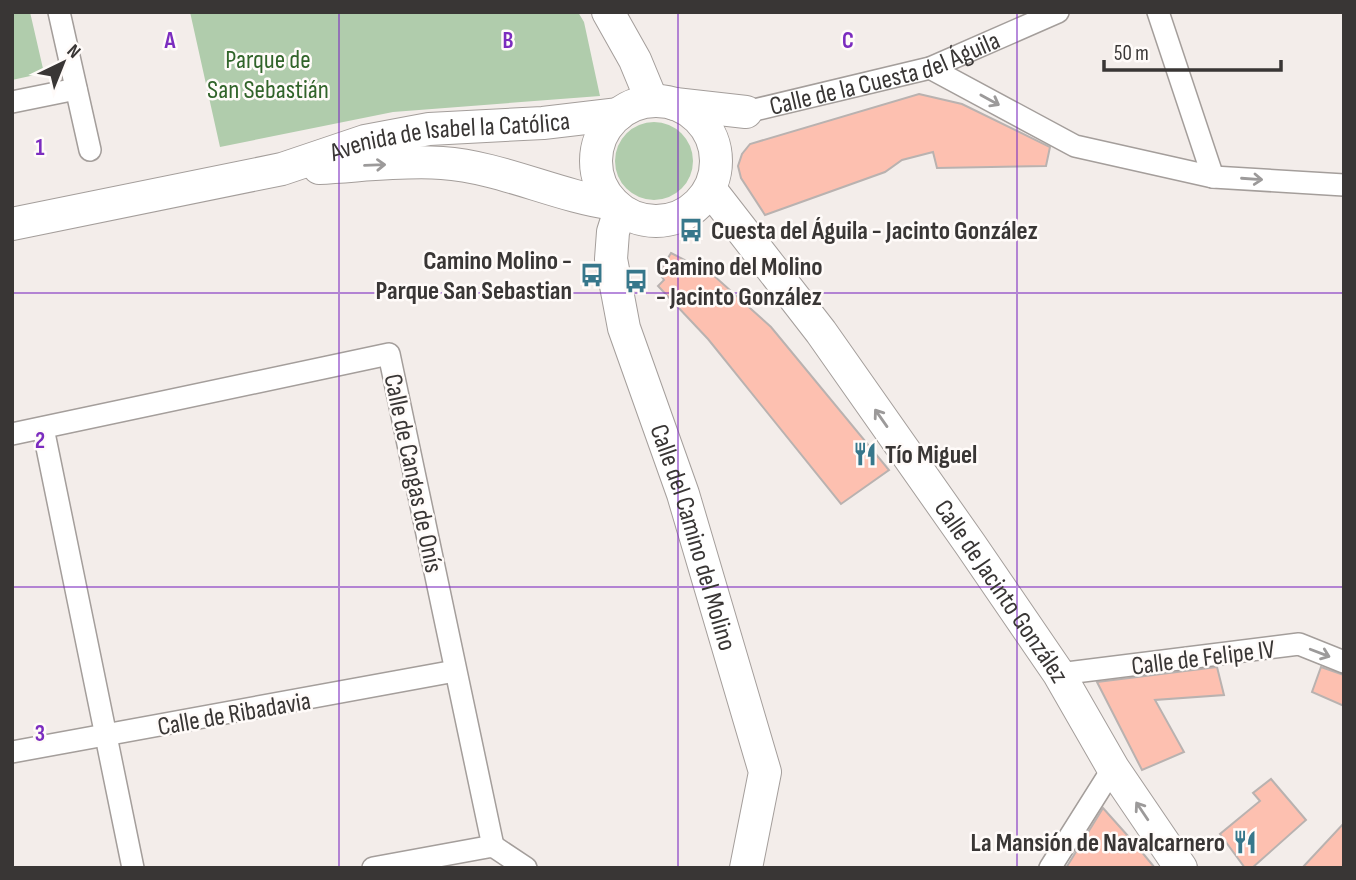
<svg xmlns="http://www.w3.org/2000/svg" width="1356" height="880" font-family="'Sofia Sans Condensed',sans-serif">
<rect width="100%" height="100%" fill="#f3edea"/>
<!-- green -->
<path fill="#b0ccac" d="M12 12H30L44 73 12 80Z
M190 12H578L584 22 600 96 393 112 220 147Z
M615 161a39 39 0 1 1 78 0a39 39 0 1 1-78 0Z"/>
<!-- building -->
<path fill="#fdc0b0" stroke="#b9b2b0" stroke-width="2" d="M919 94 962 104 1050 147 1046 166 937 168 933 152 902 160 885 172 765 215 741 178 738 166 742 154 750 144Z
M671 253 712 274 771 327 889 470 841 504 708 339 658 286 664 280 659 273Z
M1217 667 1224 695 1155 700 1184 752 1142 770 1097 682Z
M1321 667 1344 675V706L1312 692Z
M1271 779 1306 820 1252 868H1245L1220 834 1260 801 1253 793Z
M1103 808 1136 845 1155 868H1066Z
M1344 823V868H1302Z"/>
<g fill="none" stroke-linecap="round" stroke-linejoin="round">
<!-- street casing -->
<g stroke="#a49e9b" stroke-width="24">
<g id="street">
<path d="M59 12 90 150"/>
<path d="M1158 12 1213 177"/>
<path d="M930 68 1075 146 1213 177 1344 185"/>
<path d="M12 102 76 89"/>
<path id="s1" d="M746 112 930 68 1058 12"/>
<path d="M43 428 133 868"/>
<path d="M12 434 389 354 493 846"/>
<path d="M1059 674 1299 644 1344 662"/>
<path d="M12 752 455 671"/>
<path d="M373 868 493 846 526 868"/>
<path d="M1050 868 1113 768"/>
</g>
</g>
<!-- secondary casing -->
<g stroke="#a49e9b" stroke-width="34">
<g id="secondary">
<path d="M608 12 635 60 652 101"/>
<circle cx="656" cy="161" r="60"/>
<path d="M675 104 746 112"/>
<path d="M319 168C359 166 402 160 442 163 501 167 556 196 614 204"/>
<path id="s2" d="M710 189 821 332 970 544 1059 674 1113 768 1181 868"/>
<path id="s3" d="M620 210 613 232 611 259 624 328 683 494 765 772 746 868"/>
<path id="s4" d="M12 224 282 169 365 141 429 129 543 123 619 114"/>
</g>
</g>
<!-- street -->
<use href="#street" stroke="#fff" stroke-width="21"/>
<!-- secondary -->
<use href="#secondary" stroke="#fff" stroke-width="32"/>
</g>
<!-- one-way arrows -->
<defs><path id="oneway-shaft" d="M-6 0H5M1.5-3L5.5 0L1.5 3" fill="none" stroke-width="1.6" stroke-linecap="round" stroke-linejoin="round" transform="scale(1.75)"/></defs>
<g stroke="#9c9a9a">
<use href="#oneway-shaft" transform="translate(990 100) rotate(29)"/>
<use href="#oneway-shaft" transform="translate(375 165) rotate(-2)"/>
<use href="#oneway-shaft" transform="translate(1252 179) rotate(4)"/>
<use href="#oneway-shaft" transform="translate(881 418) rotate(-125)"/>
<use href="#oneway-shaft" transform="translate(1320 653) rotate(21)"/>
<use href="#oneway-shaft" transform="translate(1142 811) rotate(-124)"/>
</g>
<!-- grid -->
<path fill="none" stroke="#7b2cbf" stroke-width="2" stroke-opacity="0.55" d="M339 12V868M678 12V868M1017 12V868M12 293H1344M12 587H1344"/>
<!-- icons -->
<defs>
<g id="bus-bare" transform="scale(1.89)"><path d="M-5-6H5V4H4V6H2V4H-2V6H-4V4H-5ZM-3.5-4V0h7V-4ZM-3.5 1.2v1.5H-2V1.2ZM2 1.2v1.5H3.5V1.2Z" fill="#37778b" stroke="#fffbf9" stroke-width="2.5" paint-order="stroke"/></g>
<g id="restaurant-bare" transform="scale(1.89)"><path d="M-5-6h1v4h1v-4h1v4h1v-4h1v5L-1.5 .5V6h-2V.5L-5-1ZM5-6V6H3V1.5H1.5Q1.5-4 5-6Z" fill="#37778b" stroke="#fffbf9" stroke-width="2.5" paint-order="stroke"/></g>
</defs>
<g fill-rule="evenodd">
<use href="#bus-bare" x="691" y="230"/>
<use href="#bus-bare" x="592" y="275"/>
<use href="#bus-bare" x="636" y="281"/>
<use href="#restaurant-bare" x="865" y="454"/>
<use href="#restaurant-bare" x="1245" y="842"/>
</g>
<g text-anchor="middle" stroke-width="5" stroke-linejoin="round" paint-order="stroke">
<!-- park labels -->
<g font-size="26" fill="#31642a" stroke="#fffbf9">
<text x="268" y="68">Parque de<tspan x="268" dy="30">San Sebastián</tspan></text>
</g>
<!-- street labels -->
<g font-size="26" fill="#393635" stroke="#fffbf9">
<text dy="9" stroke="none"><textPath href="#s1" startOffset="144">Calle de la Cuesta del Águila</textPath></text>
<text dy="9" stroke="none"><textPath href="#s4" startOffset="448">Avenida de Isabel la Católica</textPath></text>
<text transform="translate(414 473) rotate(78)" y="9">Calle de Cangas de Onís</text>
<text dy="9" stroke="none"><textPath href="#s3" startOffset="341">Calle del Camino del Molino</textPath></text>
<text dy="9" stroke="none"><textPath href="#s2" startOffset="497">Calle de Jacinto González</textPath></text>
<text transform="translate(1203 657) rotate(-7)" y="9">Calle de Felipe IV</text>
<text transform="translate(234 713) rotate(-10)" y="9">Calle de Ribadavia</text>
</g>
<!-- poi labels -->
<g font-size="26" font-weight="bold" fill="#393635" stroke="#fffbf9" text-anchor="start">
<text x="711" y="239">Cuesta del Águila - Jacinto González</text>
<text x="572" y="269" text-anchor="end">Camino Molino -<tspan x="572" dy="30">Parque San Sebastian</tspan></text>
<text x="656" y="275">Camino del Molino<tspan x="656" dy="30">- Jacinto González</tspan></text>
<text x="885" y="463">Tío Miguel</text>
<text x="1225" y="851" text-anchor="end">La Mansión de Navalcarnero</text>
</g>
</g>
<g font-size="23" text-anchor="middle" font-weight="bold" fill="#7b2cbf" stroke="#fffbf9" stroke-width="5" stroke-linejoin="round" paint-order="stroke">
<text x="170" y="48">A</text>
<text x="508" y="48">B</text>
<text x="848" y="48">C</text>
<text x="40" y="155">1</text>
<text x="40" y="448">2</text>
<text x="40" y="741">3</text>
</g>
<!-- border -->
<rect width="1356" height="880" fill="none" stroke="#393635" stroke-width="28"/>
<!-- north arrow -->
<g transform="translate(63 63) rotate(43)" stroke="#fffbf9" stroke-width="5" paint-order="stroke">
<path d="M0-5L12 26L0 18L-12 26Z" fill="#393635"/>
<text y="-10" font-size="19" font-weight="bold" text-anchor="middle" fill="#393635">N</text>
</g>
<!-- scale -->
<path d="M1104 60v10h177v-10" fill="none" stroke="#393635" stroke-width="3.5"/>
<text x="1114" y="60" font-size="21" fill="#393635" stroke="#fffbf9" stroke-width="5" paint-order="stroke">50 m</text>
</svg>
